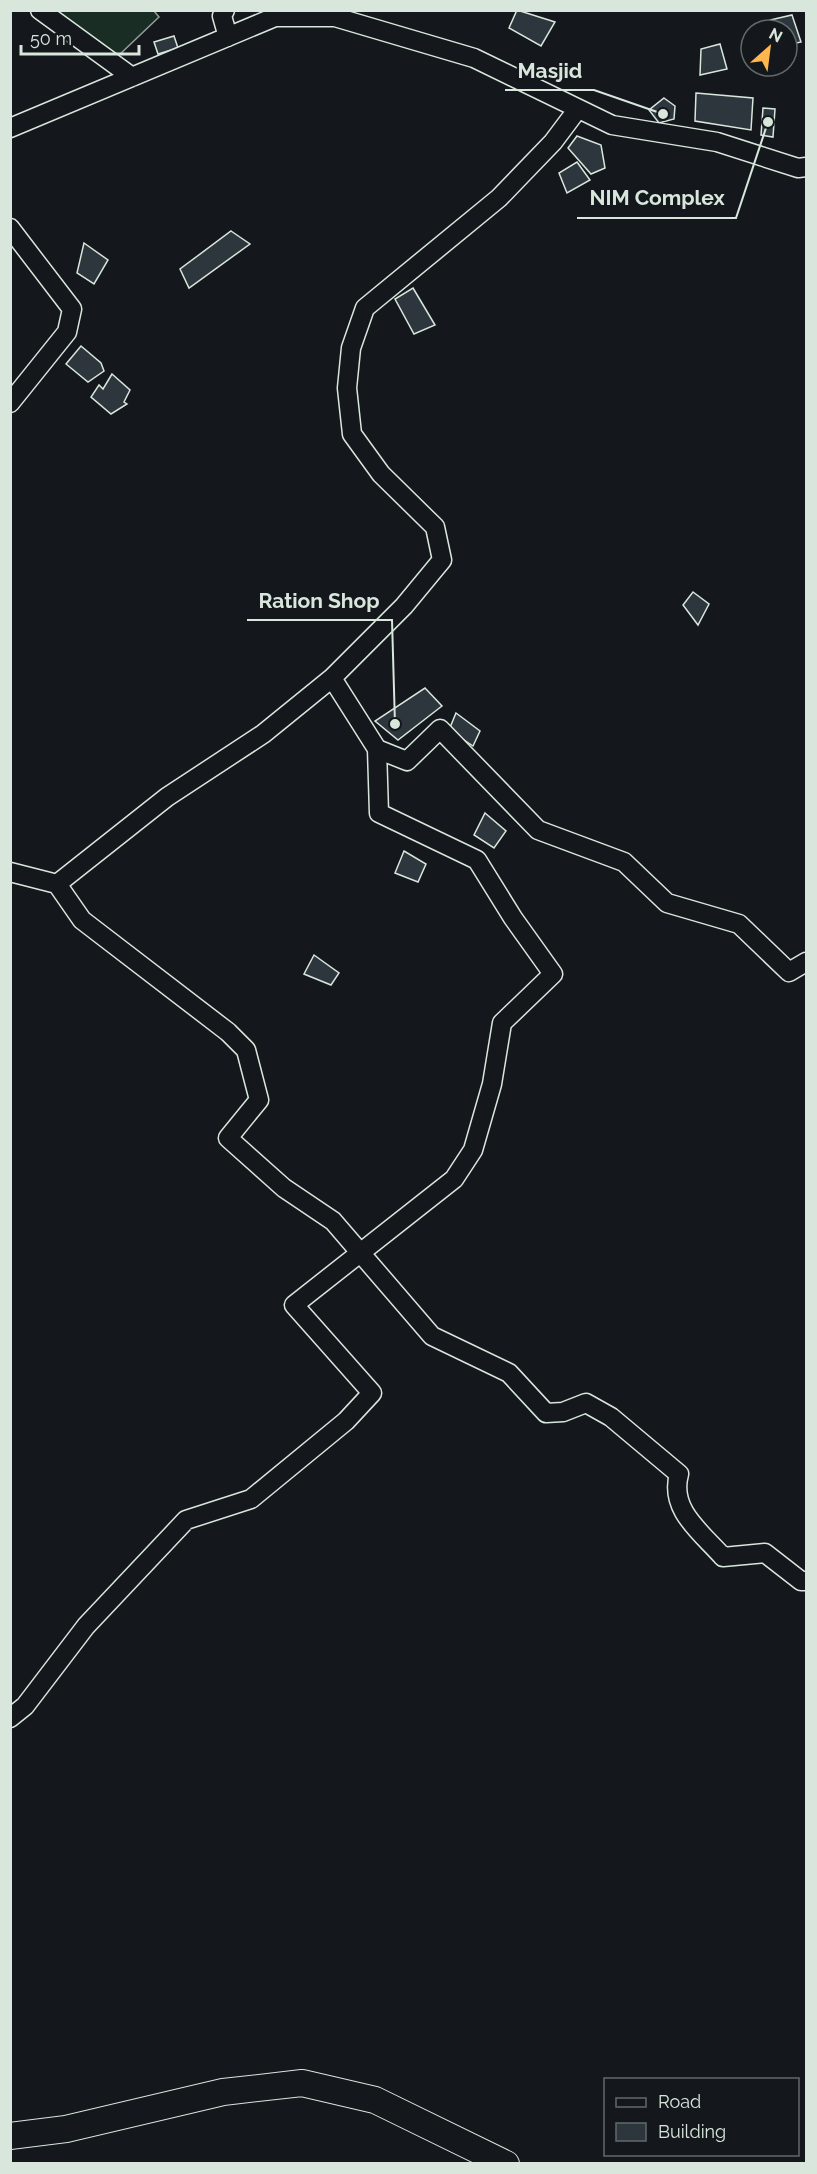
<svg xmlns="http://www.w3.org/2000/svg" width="817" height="2174" font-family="Raleway,sans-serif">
<rect width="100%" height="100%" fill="#14181c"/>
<!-- green -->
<path fill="#1a2d24" stroke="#939e99" stroke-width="1.5" d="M55 11H154L159 17 118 56Z"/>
<!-- building -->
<path fill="#2c363c" stroke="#d8e6dc" stroke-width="1.5" d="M517 10 555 22 541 46 509 28Z
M792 15 801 42 787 45V30H772L770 20Z
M174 36 178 48 158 54 154 42Z
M720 44 727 69 700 75 701 49Z
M696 93 753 98 751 130 695 121Z
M664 98 675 106 674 119 659 123 649 110Z
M763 108 775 109 773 137 761 135Z
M577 136 601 145 605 168 591 174 568 148Z
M577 162 590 180 567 193 559 173Z
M231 231 250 244 189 288 180 269Z
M84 243 108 260 94 284 77 273Z
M413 288 435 325 414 334 395 299Z
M81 346 101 363 104 371 88 382 66 364Z
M112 374 130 390 124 402 127 404 111 414 91 397 99 385 103 389Z
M693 592 709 604 698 625 683 605Z
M425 688 442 706 398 740 375 721Z
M456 713 480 731 473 746 449 730Z
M485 813 506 831 494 848 474 835Z
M404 851 426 864 418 882 395 873Z
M314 955 339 973 331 985 304 974Z"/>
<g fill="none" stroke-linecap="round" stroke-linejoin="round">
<!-- minor casing -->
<g stroke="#d8e6dc" stroke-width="21">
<path id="minor" d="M40 10 132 77
M225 10 222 16 228 37
M10 128 275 17H335L474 58 612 125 717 142 798 168 806 167
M10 228 72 309 67 332 10 403
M332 678 404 606 442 560 435 527 381 474 352 434 347 388 351 348 365 308 499 198 553 142 577 110
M10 872 57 884 167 797 263 734 332 678 377 749 407 761 440 729 538 830 624 862 667 903 739 924 789 972 806 962
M57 884 82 920 228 1032 246 1050 259 1100 228 1138 284 1188 333 1221 432 1336 509 1373 546 1413 563 1412 586 1403 611 1417 679 1474C669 1510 701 1532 723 1557L765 1553 801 1581H806
M10 1718 25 1706 86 1626 186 1520 251 1499 346 1421 372 1393 294 1305 454 1179 473 1150 492 1084 502 1023 553 974 513 918 477 860 379 813 377 749"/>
</g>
<!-- highway casing -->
<g stroke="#d8e6dc" stroke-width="28">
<path id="highway" d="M10 2136 66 2129 223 2092 302 2083 375 2100 506 2164"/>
</g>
<!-- minor -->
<use href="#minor" stroke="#14181c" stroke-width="18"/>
<!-- highway -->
<use href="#highway" stroke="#14181c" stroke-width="26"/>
</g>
<!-- callouts -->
<path fill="none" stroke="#d8e6dc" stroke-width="2" d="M663 114L594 90H505M768 122L736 218H577M395 724L392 620H247"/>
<g fill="#d8e6dc" stroke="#14181c" stroke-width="2">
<circle cx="663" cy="114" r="6"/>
<circle cx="768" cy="122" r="6"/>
<circle cx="395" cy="724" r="6"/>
</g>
<g font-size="21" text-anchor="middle" font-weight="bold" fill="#d8e6dc" stroke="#14181c" stroke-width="4.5" stroke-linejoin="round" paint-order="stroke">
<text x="550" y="78">Masjid</text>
<text x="657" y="205">NIM Complex</text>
<text x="319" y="608">Ration Shop</text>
</g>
<!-- border -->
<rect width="817" height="2174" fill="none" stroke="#d8e6dc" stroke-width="24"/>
<!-- legend -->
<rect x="604" y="2078" width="195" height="78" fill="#14181c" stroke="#626a69" stroke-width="1.5"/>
<rect x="616" y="2098" width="30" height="9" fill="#14181c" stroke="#626a69" stroke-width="1.5"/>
<text x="658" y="2108" font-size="18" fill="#d8e6dc">Road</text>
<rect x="616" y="2123" width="30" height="18" fill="#2c363c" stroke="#626a69" stroke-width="1.5"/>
<text x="658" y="2138" font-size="18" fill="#d8e6dc">Building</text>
<!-- north arrow -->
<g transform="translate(769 48) rotate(28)"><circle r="28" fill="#14181c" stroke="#626a69" stroke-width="1.5"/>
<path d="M0-4.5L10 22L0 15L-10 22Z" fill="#ffb74d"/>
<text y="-9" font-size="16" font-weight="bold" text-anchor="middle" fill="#d8e6dc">N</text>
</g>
<!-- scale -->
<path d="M21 45v9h118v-9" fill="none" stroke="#d8e6dc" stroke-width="3"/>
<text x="30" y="45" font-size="18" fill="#d8e6dc" stroke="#14181c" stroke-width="4.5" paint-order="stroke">50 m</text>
</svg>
